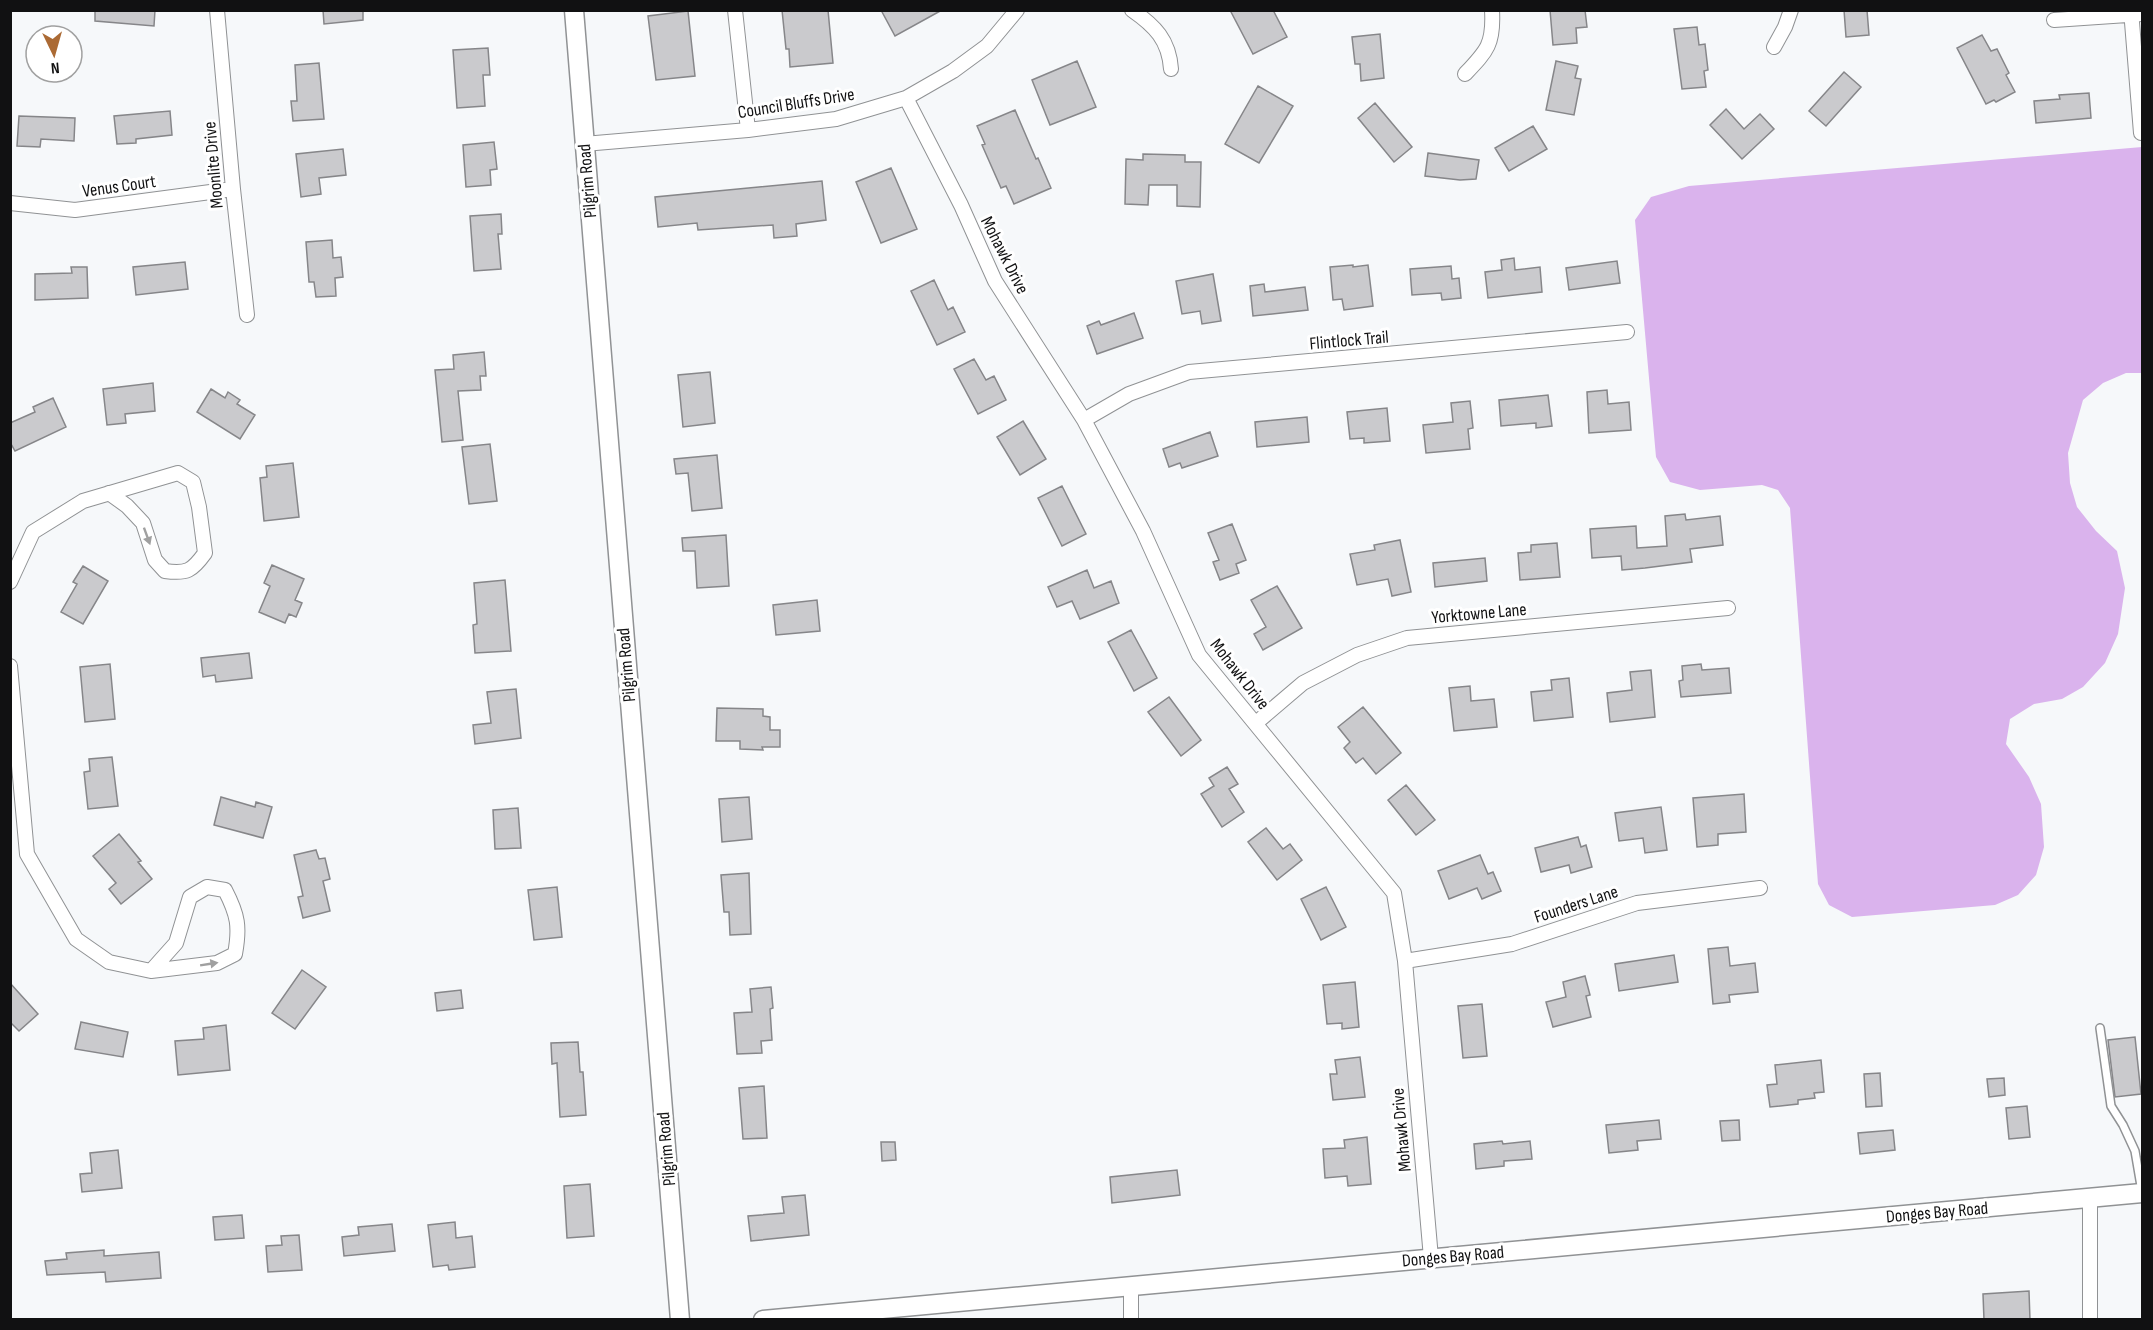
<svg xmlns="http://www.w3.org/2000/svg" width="2153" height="1330" font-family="'Sofia Sans Condensed',sans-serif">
<rect width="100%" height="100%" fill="#f6f8fa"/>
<!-- green -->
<path fill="#dab3ed" d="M2142 147V373H2126L2103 383 2083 400 2068 453 2070 483 2077 507 2096 531 2117 551 2125 588 2118 634 2105 663 2083 687 2062 699 2034 704 2010 719 2006 744 2029 777 2041 804 2044 847 2036 875 2018 895 1995 905 1852 917 1829 905 1818 884 1790 508 1778 490 1762 485 1700 490 1670 482 1656 457 1635 220 1651 197 1689 186Z"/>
<!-- building -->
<path fill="#cacacd" stroke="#868689" stroke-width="1.5" d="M95 10H155L154 26 95 21Z
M323 10H363V20L324 24Z
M782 10H828L833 63 790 67 789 49H786Z
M881 10H942L895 36Z
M1230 10H1273L1287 37 1253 54Z
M1550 10H1585L1587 27 1576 28 1577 43 1553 45Z
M1844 10H1867L1869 35 1846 37Z
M688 11 695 76 656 80 648 16Z
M1697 27 1699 45 1705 44 1708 70 1704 71 1706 87 1682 89 1674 29Z
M1380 34 1384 78 1361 81 1360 64H1355L1352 37Z
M1982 35 1991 51 1997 49 2009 73 2006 75 2015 92 1996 102 1994 100 1986 104 1957 48Z
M488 48 490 75H483L485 106 457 108 453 50Z
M1077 61 1096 107 1050 125 1032 80Z
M1556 61 1578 66 1575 78 1581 79 1574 115 1546 110Z
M319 63 324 119 293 121 291 101H297L295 65Z
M1844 72 1861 87 1826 126 1809 111Z
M1258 86 1293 106 1259 163 1225 144Z
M2089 93 2091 118 2036 123 2034 101 2060 99 2059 95Z
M1375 103 1412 147 1394 162 1358 118Z
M1726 109 1744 129 1760 114 1774 129 1742 159 1710 125Z
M1015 110 1036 159 1038 158 1051 188 1014 204 1006 186 1001 188 982 145 985 144 977 126Z
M170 111 172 135 136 139V143L117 144 114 116Z
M19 116 75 118 74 141 41 139 40 147 17 146Z
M1533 126 1547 149 1509 171 1495 148Z
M494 142 497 169 490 170 491 185 466 187 463 145Z
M343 149 346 175 319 178 321 194 301 197 296 154Z
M1428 153 1479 160 1476 179 1460 180 1425 176Z
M1143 154 1185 155V162H1201L1200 207 1177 206V185H1149L1148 205 1125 204 1126 159 1143 160Z
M891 168 917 229 881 243 856 182Z
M822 181 826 220 796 224 797 236 774 238 773 225 698 230 697 223 658 227 655 197Z
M501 214 502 234H498L501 269 474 271 470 216Z
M332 240 333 258 341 257 343 277 335 278 336 296 316 297 314 282H309L306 242Z
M1514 258 1515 270 1540 267 1542 292 1488 298 1485 272 1502 270 1501 260Z
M1617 261 1620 283 1569 290 1566 268Z
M185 262 188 289 136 295 133 267Z
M1353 265V267L1368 265 1373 306 1344 310 1342 299 1333 300 1330 267Z
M1451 266 1452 279 1459 278 1461 298 1442 300 1441 293 1412 295 1410 269Z
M71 267H87L88 298 35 300V274L72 273Z
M1213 274 1221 321 1202 324 1200 311 1182 314 1176 281Z
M934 280 948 310 953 307 965 332 937 345 911 291Z
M1264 284 1265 292 1305 287 1308 310 1253 316 1250 286Z
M1134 313 1143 338 1097 354 1087 326 1099 321 1101 325Z
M484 352 486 376H480L481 390 458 391 463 440 442 442 435 370 454 369 453 355Z
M974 359 986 380 994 376 1006 400 978 414 954 369Z
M710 372 715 423 683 427 678 375Z
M153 383 155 411 125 414 126 423 107 425 103 389Z
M211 389 225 398 228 392 240 400 237 404 255 415 240 439 197 412Z
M1607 390 1608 404 1629 402 1631 430 1589 433 1587 392Z
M1548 395 1552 426 1536 428V423L1501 426 1499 400Z
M53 398 66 427 15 451 10 442V423L35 412 33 407Z
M1470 401 1473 428 1468 429 1470 449 1426 453 1423 425 1453 422 1451 403Z
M1387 408 1390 441 1364 443V438L1350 439 1347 412Z
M1307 417 1309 442 1257 447 1255 422Z
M1023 421 1046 459 1020 475 997 437Z
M1210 432 1218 456 1182 468 1180 463 1169 467 1163 449Z
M490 444 497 501 469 504 462 447Z
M717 455 722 508 692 511 688 473 676 474 674 459Z
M293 463 299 517 264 521 260 478 267 477 266 466Z
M1062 486 1086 534 1062 546 1038 498Z
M1685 514 1686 520 1720 516 1723 545 1690 549 1692 562 1645 568 1622 570 1621 556 1592 558 1590 529 1636 526 1637 548 1667 546 1665 516Z
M1232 524 1246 560 1236 564 1239 573 1220 580 1213 562 1219 560 1208 533Z
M726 535 729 586 697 588 695 551H683L682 538Z
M1400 540 1411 592 1392 596 1388 579 1357 585 1350 554 1375 550 1374 545Z
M1557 543 1560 577 1520 580 1518 553 1531 552V545Z
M1485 558 1487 581 1435 587 1433 563Z
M272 565 304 579 295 600 302 603 296 617 289 614 285 623 259 612 270 586 264 583Z
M83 566 108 581 83 624 61 612 77 584 73 582Z
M1087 570 1094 588 1111 581 1119 603 1080 619 1072 601 1057 607 1048 587Z
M505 580 511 651 475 653 473 625 477 624 474 583Z
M1277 586 1302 628 1263 650 1254 634 1266 627 1251 600Z
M817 600 820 631 776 635 773 605Z
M1131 630 1157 678 1134 691 1108 642Z
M249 653 252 678 216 682 215 675 203 677 201 658Z
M110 664 115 719 85 722 80 667Z
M1701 664 1702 670 1729 668 1731 693 1681 697 1679 681 1683 680 1682 666Z
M1651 670 1655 717 1610 722 1607 693 1632 690 1630 672Z
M1569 678 1573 717 1534 721 1531 692 1552 690 1551 680Z
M1470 686 1471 701 1494 699 1497 727 1454 731 1449 688Z
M516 689 521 738 475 744 473 725 491 723 487 692Z
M1169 697 1201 740 1181 756 1148 712Z
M1363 707 1401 753 1376 774 1363 758 1356 763 1344 748 1350 742 1338 727Z
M717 708 763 709V716L770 717V730H780V747H762L763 750 740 749V741H716Z
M112 757 118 806 88 809 84 772 90 771 89 759Z
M1227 767 1238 784 1229 789 1244 812 1222 827 1201 794 1214 786 1209 778Z
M1406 785 1435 820 1416 835 1388 800Z
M1744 794 1746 832 1718 834V845L1697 847 1693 798Z
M221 797 255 807 256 802 272 807 263 838 214 825Z
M749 797 752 839 722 842 719 799Z
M1661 807 1667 850 1645 853 1643 838 1619 841 1615 813Z
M518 808 521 848 495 849 493 810Z
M1266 828 1283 849 1290 844 1302 860 1277 880 1248 842Z
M119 834 141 861 138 862 152 879 121 904 109 889 116 883 93 856Z
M1578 837 1581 847 1586 845 1592 867 1571 873 1569 865 1541 872 1535 848Z
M316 850 319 859 325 858 330 879 323 881 330 911 303 918 298 897 303 896 294 855Z
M1480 855 1488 874 1493 872 1501 891 1482 899 1477 888 1449 899 1438 871Z
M749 873 751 934 730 935 729 912H724L721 875Z
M557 887 562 937 534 940 528 890Z
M1326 887 1346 927 1321 940 1301 899Z
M1728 947 1730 966 1755 963 1758 992 1729 995 1730 1002 1713 1004 1708 949Z
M1674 955 1678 982 1619 991 1615 964Z
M302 970 326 987 295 1029 272 1013Z
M1585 976 1590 995 1586 996 1591 1017 1553 1027 1546 1002 1566 997 1563 982Z
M1355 982 1359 1027 1342 1029V1023L1327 1024 1323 985Z
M10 983 38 1014 19 1031 10 1022Z
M771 987 773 1008 770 1009 772 1040 761 1041 762 1053 737 1054 734 1013 752 1012 750 989Z
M461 990 463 1008 437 1011 435 993Z
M1482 1004 1487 1056 1463 1058 1458 1006Z
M81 1022 128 1032 123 1057 75 1049Z
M226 1025 230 1070 178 1075 175 1041 204 1039 203 1028Z
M2135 1037 2141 1094 2115 1097 2108 1040Z
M578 1042 580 1072H583L586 1115 560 1117 557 1063 552 1064 551 1043Z
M1360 1057 1365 1097 1333 1100 1330 1074H1337L1335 1060Z
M1821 1060 1824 1092 1814 1093 1815 1098 1798 1100V1104L1770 1107 1767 1085 1777 1084 1775 1065Z
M1880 1073 1882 1106 1866 1107 1864 1074Z
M2004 1078 2005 1095 1989 1097 1987 1079Z
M764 1086 767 1138 743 1139 739 1088Z
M2027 1106 2030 1137 2009 1139 2006 1108Z
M1659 1120 1661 1139 1637 1141 1638 1150 1609 1153 1606 1125Z
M1739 1120 1740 1140 1722 1141 1720 1121Z
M1893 1130 1895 1150 1860 1154 1858 1133Z
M1367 1137 1371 1184 1348 1186 1347 1176 1325 1178 1323 1149 1345 1148 1344 1140Z
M1502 1141 1503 1144 1530 1141 1532 1159 1504 1161V1166L1476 1169 1474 1144Z
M881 1142H895L896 1160 882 1161Z
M118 1150 122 1188 82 1192 80 1174 92 1173 90 1153Z
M1177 1170 1180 1195 1112 1203 1110 1177Z
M590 1184 594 1236 567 1238 564 1186Z
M805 1195 809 1235 751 1241 748 1216 784 1213 782 1197Z
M242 1215 244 1238 215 1240 213 1217Z
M455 1222 456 1238 472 1236 475 1267 449 1270 448 1265 433 1267 428 1225Z
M392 1224 395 1251 344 1256 342 1237 359 1235 358 1227Z
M299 1235 302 1270 268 1272 266 1246 282 1245 281 1236Z
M104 1250V1256L159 1252 161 1278 106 1282 105 1272 47 1275 45 1261 67 1259 66 1253Z
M2029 1291 2030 1320H1984L1983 1294Z"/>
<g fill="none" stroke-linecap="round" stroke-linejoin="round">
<!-- service casing -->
<g stroke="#909294" stroke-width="10">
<path id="service" d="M2100 1028 2111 1106 2123 1125 2135 1151 2142 1192"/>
</g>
<!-- minor casing -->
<g stroke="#909294" stroke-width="16">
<path id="minor" d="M217 10 233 189 247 315
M735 10 748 130
M1132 10C1155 26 1169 40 1171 69
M2131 10 2141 133
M2054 20 2142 14
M1774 47 1785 27 1791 10
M1465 74C1487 51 1494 44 1492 10
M906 98 961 205 995 281 1084 420 1143 531 1199 655 1394 893 1405 961 1431 1258
M584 144 748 130 836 119 906 98 953 71 987 46 1017 10
M10 203 75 210 233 189
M1084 420 1129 394 1189 372 1627 332
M10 582 33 532 83 501 178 473 193 482 199 507 205 553C192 571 187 574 165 571L155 560 143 523 127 506 109 493
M10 666 27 854 76 939 109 962 151 971 217 963 235 954C240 927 238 915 225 890L207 887 190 897 176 943 151 971
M1256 723 1303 683 1357 655 1407 638 1728 608
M1405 961 1512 944 1637 903 1760 888
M2090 1198V1320
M1131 1286V1320"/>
</g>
<!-- tertiary casing -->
<g stroke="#909294" stroke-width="21">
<path id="tertiary" d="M574 10 680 1320
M763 1320 2142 1193"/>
</g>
<!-- service -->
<use href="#service" stroke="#fff" stroke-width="7"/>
<!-- minor -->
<use href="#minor" stroke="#fff" stroke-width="14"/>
<!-- tertiary -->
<use href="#tertiary" stroke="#fff" stroke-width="18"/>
</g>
<!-- one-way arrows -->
<defs><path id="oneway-solid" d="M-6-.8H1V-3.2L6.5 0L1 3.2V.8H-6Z" transform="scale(1.5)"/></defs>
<g fill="#a0a0a0">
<use href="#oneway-solid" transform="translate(147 536) rotate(70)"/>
<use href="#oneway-solid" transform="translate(209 964) rotate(-9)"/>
</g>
<g text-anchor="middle" stroke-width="6" stroke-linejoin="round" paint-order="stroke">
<!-- street labels -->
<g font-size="18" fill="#111112" stroke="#fff">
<text transform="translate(796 103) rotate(-9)" y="6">Council Bluffs Drive</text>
<text transform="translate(213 165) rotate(-95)" y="6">Moonlite Drive</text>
<text transform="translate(587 181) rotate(-95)" y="6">Pilgrim Road</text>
<text transform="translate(119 186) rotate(-8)" y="6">Venus Court</text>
<text transform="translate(1005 255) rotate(63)" y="6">Mohawk Drive</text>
<text transform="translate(1349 340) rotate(-5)" y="6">Flintlock Trail</text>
<text transform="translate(1479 613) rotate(-5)" y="6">Yorktowne Lane</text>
<text transform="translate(626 665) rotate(-95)" y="6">Pilgrim Road</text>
<text transform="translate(1240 674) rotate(52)" y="6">Mohawk Drive</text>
<text transform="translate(1576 904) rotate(-18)" y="6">Founders Lane</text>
<text transform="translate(1401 1130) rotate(-95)" y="6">Mohawk Drive</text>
<text transform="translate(666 1149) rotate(-95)" y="6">Pilgrim Road</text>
<text transform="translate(1937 1212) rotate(-5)" y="6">Donges Bay Road</text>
<text transform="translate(1453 1256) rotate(-5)" y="6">Donges Bay Road</text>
</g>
</g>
<!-- border -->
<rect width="2153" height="1330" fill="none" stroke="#111112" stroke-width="24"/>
<!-- north arrow -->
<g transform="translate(54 54) rotate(175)"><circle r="28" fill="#ffffff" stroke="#a0a0a0" stroke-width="1.5"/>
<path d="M0-4.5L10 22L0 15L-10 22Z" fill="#ab6a34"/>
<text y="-9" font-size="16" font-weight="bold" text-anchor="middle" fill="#111112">N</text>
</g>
</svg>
